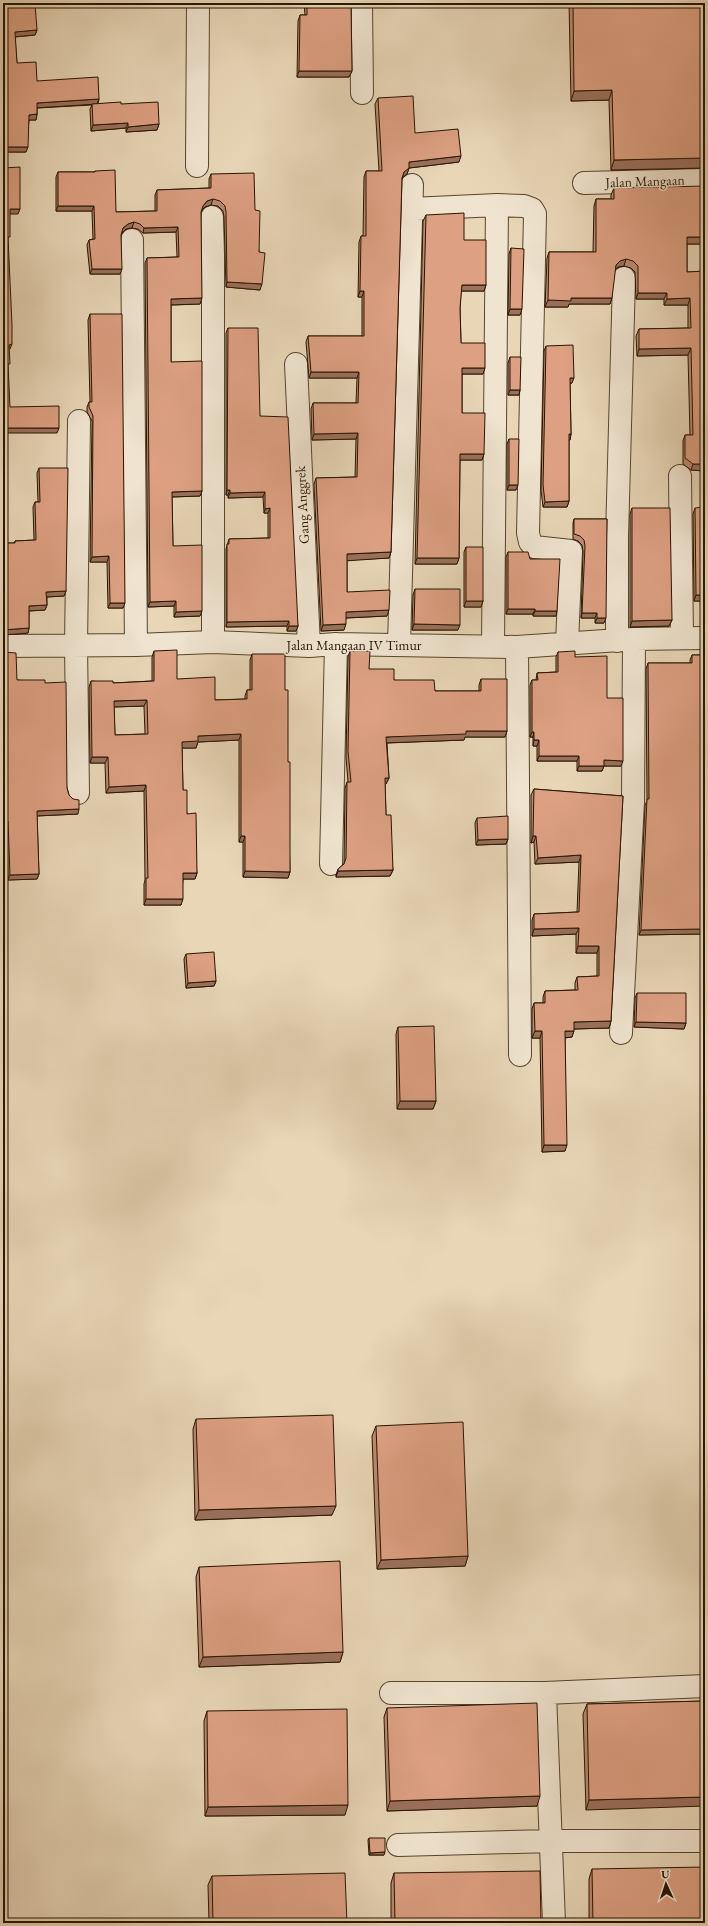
<svg xmlns="http://www.w3.org/2000/svg" width="708" height="1926" font-family="'EB Garamond',serif">
<rect width="100%" height="100%" fill="#e8d6b7"/>
<filter id="stains"><feTurbulence type="fractalNoise" baseFrequency=".005" numOctaves="4"/><feColorMatrix values="0 0 0 0 .2 0 0 0 0 .09 0 0 0 0 .02 0 0 0 .5 -.17"/></filter>
<radialGradient id="worn" r=".72"><stop offset=".6" stop-color="#630" stop-opacity="0"/><stop offset="1" stop-color="#630" stop-opacity=".3"/></radialGradient>
<g fill="none" stroke-linecap="round" stroke-linejoin="round">
<!-- minor casing -->
<g stroke="#57452e" stroke-width="24">
<path id="minor" d="M361 3 362 93
M197 166 198 3
M584 183 705 180
M411 209 497 205 524 206 532 209 535 214 528 533 530 542 534 547 571 551 567 643
M212 217 213 255V642
M132 240 136 645
M296 364 309 646
M680 476 682 638
M617 641V537L624 278
M399 645 412 185
M493 645 497 205
M3 646 136 645 213 642 309 646 336 644 517 647 634 639 705 638
M517 647 520 1055
M78 793 76 646 79 421
M331 864 336 644
M621 1033 633 802 634 639
M391 1693H545
M398 1845 551 1841H705
M554 1923 545 1693 705 1686"/>
</g>
<!-- minor -->
<use href="#minor" stroke="#f0e4d0" stroke-width="22"/>
</g>
<!-- wall -->
<path fill="#be8a71" stroke="#271500" fill-rule="evenodd" d="M3 3 37 30 35 35 15 37 17 63 37 81 99 99 98 104H121L159 124 157 130 126 132V128L91 131 90 109 92 105 37 108V114L36 120H29L26 152H3Z
M304 3H351L352 71 349 77H297L298 21 300 15H305Z
M569 3H705V168L611 170 609 100 571 101Z
M378 98 415 133 459 162 409 168 407 174 402 178 391 552 389 558 347 560V592L387 616 346 618 344 630 321 631 314 484 316 478 355 477 356 439 312 440 311 409 313 403H356L357 378H309L306 342 308 336H362V297H358L359 242 361 236H363L364 177 366 171H379L375 104Z
M95 171 116 212 155 211V195L157 190 209 188V179L211 174 255 210 259 252 260 290 226 287 224 217 223 211 218 206 211 205 205 207 202 210 201 212 200 304 171 305V362L202 491 200 496 172 497 173 546 200 616 174 617V606L148 607 145 263 147 258 177 257 176 232 143 233 138 229 132 228 126 229 122 233 121 235 120 274H90L87 245 89 240 93 239 92 211H56V177L58 172H94Z
M614 188 705 244H687V272L705 271V471L691 470 683 464V441L685 435H690L688 355 637 356 636 336 639 329 688 328V305H664V299H636L635 272 631 268 624 266 618 267 615 270 610 304H569L568 307H545L547 258 549 252H593L594 206 596 199H611V195Z
M426 215 464 240 486 285 484 291H461L460 308 461 343 483 374H462V413L484 454 482 460H460L459 558 457 564H415L423 221Z
M511 248 520 315H508L509 254Z
M90 314 123 608H108L107 562H90L92 421 87 412V407L89 402H90L88 320Z
M228 328 260 416 298 626 296 631H287V626L226 627V549L229 539 268 538V513H264L263 497 228 498V495H226V333Z
M546 346 572 383H570L571 434 570 440H569V501L567 507H543L541 490 544 351Z
M510 357 520 390 519 395H508V363Z
M509 439 516 490H507V444Z
M39 468 66 591 64 596 47 597V605L45 610 29 611V628L28 633 3 635V543H14L15 541 34 540 33 507 35 502H38L37 473Z
M632 508 672 620 669 626 630 627V514Z
M695 508 704 522H705V601H694L693 514Z
M574 519H607L604 623H595V618H581L583 551 582 545 578 541 573 539V523Z
M466 547 483 601 481 607H464V552Z
M508 552 530 559 556 616H533V614H506V557Z
M415 589 458 630H412L413 595Z
M154 651 177 679 215 700 245 699V696L247 690H250V660L252 654 285 690 290 872 288 878 243 877V842H239V740L198 742 196 748H182L183 790 197 873 195 879H183L181 905H144V884L145 880 144 791 106 793 105 763H90L89 687 91 681 113 683 152 681V657ZM144 706 145 734 115 735 114 707Z
M350 651 369 669 394 680 435 691H479V685L481 679 507 731 505 737H465L464 740 387 743 389 778 386 784H385L386 815 393 870 390 876 336 877V875L338 869 344 864 345 788 347 782H348L346 757 348 657Z
M558 652 575 657 607 698 621 766H604L602 771H577V761H537V746H533V737H530V685L532 680H536L537 673 556 672V657Z
M692 655H705V951L702 952 701 934 639 935 645 805 647 801 646 669 648 663H690V660Z
M17 680 45 683 67 788 69 795 78 814 37 816 39 874 37 879 8 880 6 826Z
M534 789 623 796 611 1021 609 1028 574 1029 572 1037 565 1038V1151L542 1152 540 1038H532V1009L534 1003H543V997L545 991 575 990V983L577 977 597 976V953H576V934L532 936V920L534 914 577 912 579 862 535 864 534 842 531 843V795Z
M477 818 508 839 506 844 476 845 475 823Z
M186 954 216 981 214 986 186 988 184 959Z
M637 993 686 1023 684 1029 634 1027 635 998Z
M398 1027 436 1101 433 1109H397L396 1034Z
M196 1419 332 1515 195 1520 193 1429Z
M376 1426 468 1556 465 1566 377 1569 372 1436Z
M199 1567 343 1652 340 1662 199 1667 196 1577Z
M705 1701 586 1810 583 1714 587 1704Z
M387 1708 537 1806 387 1811 384 1717Z
M207 1711 345 1815 205 1816 204 1721Z
M369 1838 384 1855H369L368 1840Z
M592 1869 705 1923H589V1879Z
M394 1873 541 1923H391V1883Z
M212 1876 347 1923H209L208 1885Z"/>
<!-- shaded-wall -->
<path fill="#9b705c" stroke="#271500" d="M37 30 35 35 13 37 15 32Z
M299 71H352L349 77H297Z
M612 90 609 100 571 101 574 91Z
M99 99 97 104 35 108 37 103Z
M37 114 36 120H27L29 115Z
M128 123 126 128 91 131 93 125Z
M159 124 157 130 126 132 128 127Z
M3 147H28L26 152H3Z
M461 156 459 162 409 168 407 174 402 178 404 172 409 162Z
M705 158V168L611 170 614 160Z
M213 199 211 205 205 207 201 211 203 206 207 201Z
M58 206H94L92 211H56Z
M10 209H20L18 214H8Z
M134 222 132 228 126 229 121 234 123 228 128 224Z
M178 227 176 232 143 233 144 228Z
M687 237H705V244H684Z
M626 259 624 266 618 267 613 272 616 265 620 261Z
M92 269H122L120 274H90Z
M227 282 262 284 260 290 226 287Z
M462 285H486L484 291H460Z
M360 291H364L362 297H358Z
M638 293H667L664 299H636Z
M202 298 200 304 169 305 171 299Z
M571 298H612L610 304H569L568 307H545L548 300Z
M690 298 688 305H664L667 299Z
M510 309H522L520 315H508Z
M12 344 10 349 7 350 9 345Z
M691 348 688 355 637 356 639 349Z
M462 368H485L483 374H460Z
M311 372H359L357 378H309Z
M570 378H574L572 383 568 384Z
M510 390H520L519 395H508Z
M3 428H59L57 433H3Z
M358 433 356 439 312 440 314 434Z
M569 434H571L570 440H567Z
M460 454H484L482 460H458Z
M693 464H705V471L691 470Z
M509 485H518L516 490H507Z
M227 490H230L228 495H226Z
M202 491 200 496 170 497 172 492Z
M265 492 263 497 228 498 230 493Z
M569 501 567 507H543L545 502Z
M270 508 268 513H264L265 509Z
M391 552 389 558 344 561 347 554Z
M109 556 107 562H90L92 557Z
M417 558H459L457 564H415Z
M66 591 64 596 45 597 46 592Z
M696 595H705V601H694Z
M176 601 174 606 148 607 150 602Z
M466 601H483L481 607H464Z
M110 603H125L123 608H108Z
M47 605 45 610 27 611 29 606Z
M508 609H535L533 614H506Z
M389 610 387 616 344 618 346 612Z
M202 611 200 616 174 617 176 612Z
M535 611H557L556 616H533Z
M582 613H597L595 618H581Z
M597 618H606L604 623H595Z
M672 620 669 626 630 627 632 621Z
M289 621 287 626 226 627 227 622Z
M346 624 344 630 321 631 323 625Z
M414 624 460 625 458 630H412Z
M289 626H298L296 631H287Z
M29 628 28 633 3 635V630Z
M147 700 144 706 112 707 114 701Z
M466 731H507L505 737H465L464 740 384 743 386 737Z
M532 732H534L533 737H530Z
M241 734 239 740 198 742 196 748H180L182 742 198 736Z
M534 740H539L537 746H533Z
M539 756H579L577 761H537Z
M92 757H108L105 763H90Z
M604 760 623 761 621 766H602Z
M579 766H604L602 771H577Z
M385 778H389L386 784H383Z
M146 785 144 791 106 793 109 787Z
M79 809 78 814 35 816 37 811Z
M3 821H8L6 826H3Z
M241 836H245L243 842H239Z
M533 836H536L534 842 531 843Z
M508 839 506 844 476 845 478 840Z
M581 855 579 862 535 864 538 858Z
M393 870 390 876 336 877 338 871Z
M245 871 290 872 288 878 243 877Z
M183 873H197L195 879H181Z
M39 874 37 879 8 880 10 875Z
M146 899H183L181 905H144Z
M579 928 576 934 532 936 534 929Z
M703 929 701 934 639 935 641 930Z
M578 946H599L597 953H576Z
M704 946H705V951L702 952Z
M216 981 214 986 186 988 188 983Z
M611 1021 609 1028 572 1029 574 1022Z
M636 1022 686 1023 684 1029 634 1027Z
M535 1031H542L540 1038H532Z
M565 1031H574L572 1037 562 1038Z
M400 1101H436L433 1109H397Z
M544 1145H567L565 1151 542 1152Z
M336 1506 332 1515 195 1520 199 1510Z
M468 1556 465 1566 377 1569 381 1560Z
M343 1652 340 1662 199 1667 203 1657Z
M540 1796 537 1806 387 1811 390 1801Z
M705 1797V1806L586 1810 589 1800Z
M348 1805 345 1815 205 1816 208 1807Z
M385 1852 384 1855H369L370 1853Z"/>
<!-- building -->
<path fill="#dda083" stroke="#271500" fill-rule="evenodd" d="M3 3H35L37 30 15 32 17 63 36 62 37 81 98 77 99 99 37 103V114L29 115 28 147H3Z
M307 3H351L352 71H299L300 15H307Z
M573 3H705V158L614 160 612 90 574 91Z
M413 96 415 133 458 129 461 156 409 162V168L404 172 402 178 391 552 347 554V592L390 590 389 610 346 612V624L323 625 316 478 357 477 358 433 314 434 313 403H358L359 372H311L308 336H364V291H360L361 236H366V171H382L378 98Z
M121 102V104L158 102 159 124 128 127V123L93 125 92 104Z
M20 167V209H10V237H8L12 325V344L9 345 10 364H8L10 407 59 406V428H3L4 443H3V168Z
M115 170 116 212 157 211V190L211 188V174L254 173 255 210 260 211 259 252 265 253 262 284 227 282 226 212 225 206 220 201 213 199 207 201 203 206 201 212 202 298 171 299V362L202 361V491L172 492 173 546 202 545V611L176 612V601L150 602 147 258 179 257 178 227 144 228 140 224 134 222 128 224 123 228 121 235 122 269H92L89 240 95 239 94 206H58V172H95V171Z
M705 186V237H687V272L705 271V464H693L685 458V435H693L691 348 639 349V329L691 328 690 298 667 299V293H638V266L633 261 626 259 620 261 616 265 612 298H571V301L548 300 549 252H596V199H614V188Z
M464 213V240H486V285H462L460 308 461 343H485V368H462V413H485L484 454H460L459 558H417L426 215Z
M511 248 524 249 522 309H510Z
M90 314H122L125 603H110L109 556 92 557 93 416 89 407V402H92Z
M228 328H258L260 416 288 417 298 626H289V621L227 622V544H229V539L270 538V508L265 509V492L230 493V490H227Z
M573 345 574 378H570L571 434H569V501L545 502 543 485 546 346Z
M510 357H521L520 390H510Z
M509 439H519L518 485H509Z
M39 468H68L66 591 46 592 47 605 29 606V628L3 630V543H15V541L36 540 35 502H40Z
M703 507 704 522H705V595H696L695 508Z
M632 508H670L672 620 632 621Z
M574 519H607L606 618H597V613H582L585 546 584 540 580 536 574 534Z
M466 547H483V601H466Z
M508 552H528L530 559H560L557 611H535V609H508Z
M415 589H460V625L414 624Z
M177 650V679L215 677V700L247 699V690H252V654H285V690H288V762H290V872L245 871V836H241V734L198 736V741L182 742 183 790H187V814L196 813 197 873H183V899H146V878H148L146 785 109 787 108 757H92L91 681H113V683L154 681V651ZM147 700 148 734 115 735 114 701Z
M350 651H370L369 669H394V680H434L435 691H481V679H507V731H466V734L386 737 389 778H385L386 815H391L393 870 338 871V869L344 864 346 858 347 782H351L348 751Z
M575 651V657L607 656V698H623V761L604 760V766H579V756H539V740H534V732H532V680H538L537 673 558 672V652Z
M3 652 16 653 17 680H45V683L66 682 67 788 69 795 73 799 79 800V809L37 811 39 874 10 875 8 821H3Z
M692 655H705V946H704L703 929 641 930 647 799H649L648 663H692Z
M534 789 623 796 611 1021 574 1022V1031H565L567 1145H544L542 1031H535L534 1003H545V991L578 990 577 977 599 976V946H578L579 928 534 929V914L579 912 581 855 538 858 536 836H533Z
M508 816V839L478 840 477 818Z
M214 952 216 981 188 983 186 954Z
M637 993H686V1023L636 1022Z
M434 1026 436 1101H400L398 1027Z
M333 1415 336 1506 199 1510 196 1419Z
M463 1422 468 1556 381 1560 376 1426Z
M340 1561 343 1652 203 1657 199 1567Z
M705 1701V1797L589 1800 587 1704Z
M537 1703 540 1796 390 1801 387 1708Z
M347 1709 348 1805 208 1807 207 1711Z
M369 1838H385V1852L370 1853Z
M705 1867V1923H593L592 1869Z
M540 1871 541 1923H395L394 1873Z
M345 1873 347 1923H213L212 1876Z"/>
<g text-anchor="middle" stroke-width="3" stroke-linejoin="round" paint-order="stroke">
<!-- street labels -->
<g font-size="14" fill="#271500" stroke="#f0e4d0">
<text transform="translate(645 181) rotate(-2)" y="5">Jalan Mangaan</text>
<text transform="translate(302 505) rotate(-93)" y="5">Gang Anggrek</text>
<text x="354" y="650">Jalan Mangaan IV Timur</text>
</g>
</g>
<!-- margin -->
<rect width="708" height="1926" fill="none" stroke="#e8d6b7" stroke-width="16"/>
<rect x="4" y="4" width="700" height="1918" fill="none" stroke="#271500" stroke-width="2"/>
<rect x="8" y="8" width="692" height="1910" fill="none" stroke="#271500"/>
<!-- north arrow -->
<g transform="translate(666 1884) rotate(357)" stroke="#f0e4d0" stroke-width="3" paint-order="stroke">
<path d="M0-3L7 15L0 10L-7 15Z" fill="#271500"/>
<text y="-6" font-size="11" font-weight="bold" text-anchor="middle" fill="#271500">U</text>
</g>
<rect width="100%" height="100%" filter="url(#stains)"/>
<rect width="100%" height="100%" fill="url(#worn)"/>
</svg>
